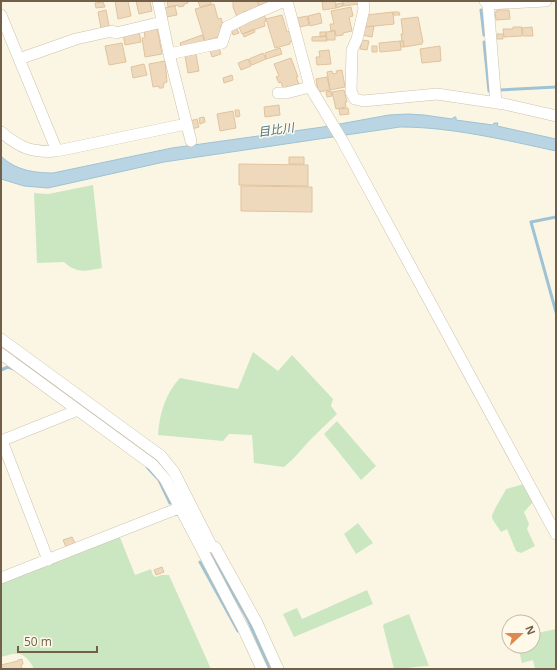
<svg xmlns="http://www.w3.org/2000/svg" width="557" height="670" font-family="'Open Sans','Noto Sans JP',sans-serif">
<rect width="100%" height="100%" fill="#fbf6e3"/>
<!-- green -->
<path fill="#cbe7c2" d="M93 185 102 268C86 271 77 274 64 262L37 263 34 193 48 194Z
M253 352 278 371 292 355 333 399 331 406 337 414 311 439 293 459 284 467 254 463 252 435 229 434 223 441 158 435C159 415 166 392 180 378L238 389Z
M337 421 376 466 361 480 324 434Z
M524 484 534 501 524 512 529 524 527 529 535 546 521 553 516 551 507 529 501 532C498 527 494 522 492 518 491 513 503 496 506 489Z
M358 523 373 543 356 554 344 534Z
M119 535 135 575 151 569 153 575 156 577 161 575H169L211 669H34C30 661 24 652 14 654 10 654 6 656 1 657V582Z
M367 590 373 604 294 637 283 614 297 608 302 619Z
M409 614 429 666C417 666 406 669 394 669L383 626 384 624Z
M556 629V669H535L533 660 522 663 518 647 533 646V634Z"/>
<!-- water -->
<path fill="#b9d5e3" stroke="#9fc2d4" d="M408 114 424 115 452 119 454 117H456V120L493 125 494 123H498L497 126 556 139V151C505 140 452 127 400 127L164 162 48 188 24 186 1 179V156C15 170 34 173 53 173L172 148 323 127 389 115Z"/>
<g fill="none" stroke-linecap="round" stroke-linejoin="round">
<!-- stream -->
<path stroke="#9fc2d4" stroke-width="3" d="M481 10 484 35
M484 42 489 91
M499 90 556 87
M556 217 531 222 556 312
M17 357 158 461 169 476
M1 370 8 367 14 369
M147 467 159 480 170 503
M209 552 247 618 270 669
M200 562 238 631"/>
</g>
<!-- building -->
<path fill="#efd9bc" stroke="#e0c39d" d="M115 1H128L131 16 118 19Z
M136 1H150L152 11 139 14Z
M167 1H187L188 3 184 4V6L179 7 178 5 168 7Z
M198 1H211V4L200 7Z
M233 1H257L259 6 254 8 255 10 246 13 245 11 243 12 244 14 237 17 233 7Z
M258 1H274L259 5Z
M322 1H335L336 8 323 10Z
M343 1H359V4L343 6Z
M103 2 105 7 96 8 95 3Z
M343 3V6L336 8V4Z
M214 4 218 19 221 18 223 25 220 26 222 30H220L221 36 205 41 195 9Z
M175 6 177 15 166 17 164 8Z
M351 7 353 16 349 17 352 31 343 33V35L336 36 335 30 331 31 330 24H334L331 11Z
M106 10 109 26 101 28 98 12Z
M497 10H509L510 19 496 20 495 12H497Z
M393 12H399L400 15H393Z
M393 12 394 24 365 27 366 15Z
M264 13 266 21 264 22 265 26 242 34 238 25Z
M320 13 322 23 310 26 308 16Z
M282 15 287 32 290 31 293 41 290 42V44L275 48 266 19Z
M307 16 309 25 299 27 297 18Z
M418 17 423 42 422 43V44L404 47 403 40 402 41 401 34H403L401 19Z
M374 26 372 37 362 35 364 27Z
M157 27 162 54 145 57 142 38H145L144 29Z
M236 27 239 33 233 35 231 29Z
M513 27H522V36L504 37 503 29H513Z
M532 27 533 36H523L522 28Z
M254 29 255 32 244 37 243 34Z
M139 31 141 42 125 45 123 34Z
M335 31V40H327L326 32Z
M320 32H326V36L320 37Z
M497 34H503V39H497Z
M202 35 205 43 182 50 180 43Z
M326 36 327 41H312V37Z
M362 40 369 41 367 50 360 49Z
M400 41H403L404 47H401Z
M400 41 401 50 380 52 379 43Z
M122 43 126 62 109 65 105 46Z
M372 46H377V52H372Z
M440 46 441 61 422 63 420 49Z
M219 48 221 54 212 57 210 51Z
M280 48 282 54 266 59 265 53Z
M329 50 331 64 317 65 316 57H320L319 51Z
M263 53 266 59 252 65 249 59Z
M196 54 199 71 188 73 185 56Z
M291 58 298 77H296L299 84 283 88 281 82 279 83 276 77 279 76 274 64Z
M248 59 251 66 241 70 238 63Z
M165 61 167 82 164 83 163 88H159V86L153 87 149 64Z
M144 64 147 75 133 78 131 67Z
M342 70 345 87 330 90 327 72 332 71 333 74 337 73 336 71Z
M232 75 233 80 224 83 223 78Z
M327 77 330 90 318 92 316 79Z
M344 90 347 102H345L346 107 336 109 332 92Z
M331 91 332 96 327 97 326 92Z
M279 105 280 115 265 117 264 107Z
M348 108 349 114 340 115 339 109Z
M235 110H239L240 116 236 117Z
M233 111 236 128 220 131 217 114Z
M204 117 205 122 200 124 199 118Z
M197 119 199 127 192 129 190 121Z
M289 157H304V164H289Z
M239 164 308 165V186L239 185Z
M241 186 312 187V212L241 211Z
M72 537 75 543 66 547 63 540Z
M162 567 164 572 156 575 154 570Z
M22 659 23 664 21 665 22 669H1V665L18 661V660Z"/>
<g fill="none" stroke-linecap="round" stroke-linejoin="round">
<!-- minor casing -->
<g stroke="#cdc1ad" stroke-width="12">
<path id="minor" d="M158 1 169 54 191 141
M287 1 310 87 342 140 556 534
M363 1 364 9 357 39 352 50 351 92 355 99 363 101 437 94 504 104 556 116
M485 1 488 4 496 103
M488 4 546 1
M1 15 57 151
M169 54 222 43 227 27 247 17 285 1
M19 59 76 39 112 31 116 33 162 22
M278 93H286L310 87
M1 132C20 148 32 153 57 151L186 124
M1 339 161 456 174 472 212 547
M1 354 153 465 165 479 244 630 262 669
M1 441 78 410
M2 441 48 560
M215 547 257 623 278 669
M1 578 179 508"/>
</g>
<!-- minor -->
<use href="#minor" stroke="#fff" stroke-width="11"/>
</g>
<g text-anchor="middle" stroke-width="3" stroke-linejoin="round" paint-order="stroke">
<!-- water labels -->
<g font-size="12" font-style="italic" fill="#49738a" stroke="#fef9e9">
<text transform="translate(276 130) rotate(-8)" y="4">目比川</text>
</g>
</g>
<!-- border -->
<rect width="557" height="670" fill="none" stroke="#715f4a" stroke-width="4"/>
<!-- north arrow -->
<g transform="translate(521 634) rotate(68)"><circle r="19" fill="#fef9e9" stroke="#c6bba9"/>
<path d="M0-3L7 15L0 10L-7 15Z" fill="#de894e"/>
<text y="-6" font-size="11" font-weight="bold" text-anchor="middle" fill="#715f4a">N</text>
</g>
<!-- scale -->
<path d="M18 646v6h79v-6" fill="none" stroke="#715f4a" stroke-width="2"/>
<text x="24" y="646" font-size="12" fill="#715f4a" stroke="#fef9e9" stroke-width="3" paint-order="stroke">50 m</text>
</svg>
